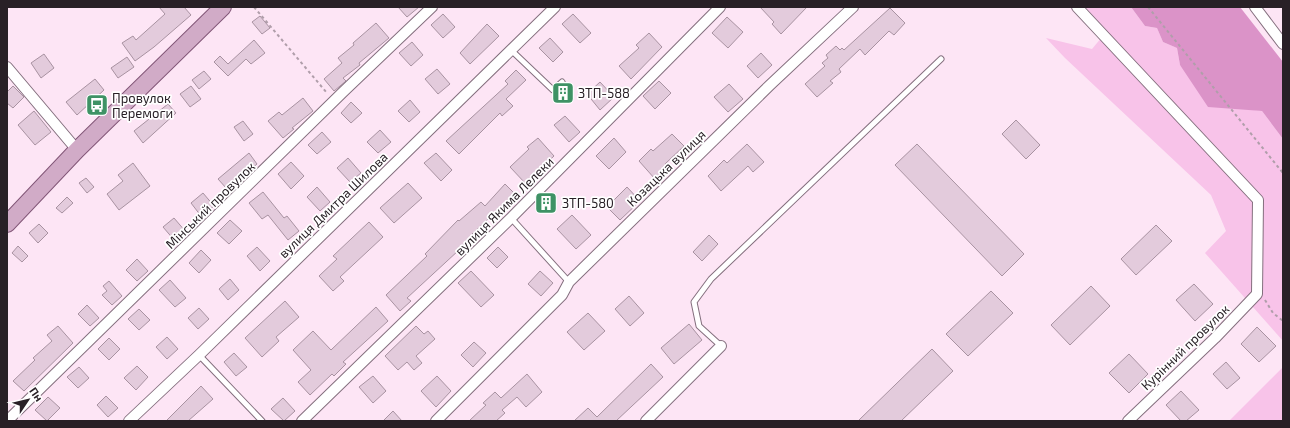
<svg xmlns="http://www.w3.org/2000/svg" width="1290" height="428" font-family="'Exo 2',sans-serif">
<rect width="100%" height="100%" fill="#fde5f5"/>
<!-- green -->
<path fill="#f8c3e9" d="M1085 7H1131L1145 26 1157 28 1163 42 1177 48 1180 65 1237 108 1262 111 1283 139V341L1205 253 1226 231 1211 195 1065 58 1046 38 1092 49 1107 31Z
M1283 367V421H1229Z"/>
<!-- forest -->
<path fill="#db93c8" d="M1131 7H1240L1283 62V139L1262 111 1208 107 1180 65 1177 48 1163 42 1157 28 1145 26Z"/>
<!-- building -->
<path fill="#e3cbdc" stroke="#a892a1" d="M159 7H184L191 15 154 47 135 61 122 43 133 36 136 40 165 14Z
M398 7H419L407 17Z
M760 7H807L781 34 772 24 774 22Z
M890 8 905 23 894 35 889 31 865 55 860 49 839 69 841 72 830 81 833 83 817 97 805 84 825 66 822 63 828 58 826 55 836 46 840 50 842 48 844 50Z
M443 14 455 27 443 38 431 25Z
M573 14 591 33 580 43 562 24Z
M260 16 270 28 262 34 252 22Z
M727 17 743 32 728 48 712 33Z
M376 23 389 38 359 63 360 65 343 78 346 81 334 91 324 79 342 63 338 58 354 45 353 43Z
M487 24 499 36 470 64 460 53Z
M649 33 662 47 631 79 619 66 639 48 636 45Z
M550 38 563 52 553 62 539 48Z
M254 40 265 53 251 64 246 59 228 76 214 62 220 56 228 64Z
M412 42 423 55 411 66 399 53Z
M761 53 772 65 758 78 747 66Z
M44 54 54 68 41 78 31 63Z
M127 57 134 67 118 78 111 68Z
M437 69 450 84 438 94 425 79Z
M516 70 526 80 506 99 513 106 502 116 500 113 459 154 446 141 508 84 505 81Z
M204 71 211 79 199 89 192 80Z
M95 79 104 90 77 115 66 102Z
M659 81 671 93 655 109 643 96Z
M600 82 614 97 600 110 587 94Z
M729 84 743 99 728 112 714 97Z
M565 85 571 91 561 102 555 96Z
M13 86 24 97 13 108 7 103V92Z
M191 86 201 99 190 107 180 94Z
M303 98 313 111 292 128 294 129 283 138 268 121 279 112 282 115Z
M410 100 420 112 409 122 398 111Z
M351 102 362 113 351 123 341 113Z
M168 104 176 113 143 143 134 131Z
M34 111 51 132 35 145 18 125Z
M565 116 580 132 569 142 554 125Z
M1016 120 1040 145 1026 159 1002 134Z
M243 121 253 134 244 141 234 127Z
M380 130 391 142 378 153 367 142Z
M322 132 331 142 317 154 308 145Z
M672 134 684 146 665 164 668 167 655 179 639 161 651 149 653 151Z
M538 138 554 156 536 173 537 174 526 184 510 167 529 149 527 147Z
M614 138 626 152 609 169 596 156Z
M747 144 764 162 753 172 748 166 721 191 708 176 724 160 727 163Z
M917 144 1024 254 1002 276 895 165Z
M249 153 257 164 227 189 218 179Z
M436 153 452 170 441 181 424 163Z
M348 158 361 173 350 182 337 168Z
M291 162 304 176 291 189 278 174Z
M133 163 150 186 119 210 107 194 123 181 118 175Z
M86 178 94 187 87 193 79 183Z
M408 183 422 198 394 223 380 208Z
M505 184 517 196 503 210 501 207 472 234 473 235 459 250 407 298 411 301 400 311 386 295 427 256 425 254 458 220 459 221 481 202 485 206Z
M317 187 330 202 320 211 307 197Z
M627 187 640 201 620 220 607 207Z
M263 192 284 218 287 216 299 231 288 240 268 215 262 219 249 203Z
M203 193 214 206 201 216 191 203Z
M548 195 554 201 548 207 542 201Z
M67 197 73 203 62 213 56 208Z
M572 215 591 235 576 249 557 229Z
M174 218 186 232 175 241 163 227Z
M230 220 242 231 229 244 217 233Z
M369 222 383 237 340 277 344 281 333 291 319 276 337 259 333 256Z
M39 224 48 233 38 243 29 233Z
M1156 225 1172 241 1136 275 1121 259Z
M709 235 718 244 702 261 693 252Z
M18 246 28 256 22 262 12 253Z
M257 247 270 261 260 271 247 256Z
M498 247 508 257 497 268 487 258Z
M201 250 211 260 199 273 189 263Z
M137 259 148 271 137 281 126 270Z
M471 271 494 295 481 307 458 283Z
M540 271 553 283 541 296 528 284Z
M230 279 239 290 228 300 219 289Z
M170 280 186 298 175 307 159 290Z
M109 281 122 296 112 305 102 295 107 291 103 286Z
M1194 284 1213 304 1195 321 1176 300Z
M1091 286 1110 306 1070 345 1051 325Z
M991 291 1013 313 968 356 946 334Z
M629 296 644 313 630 326 615 309Z
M285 301 299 317 276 337 279 341 262 357 245 338Z
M87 305 99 318 90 326 78 314Z
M376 307 388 321 343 362 346 364 334 376 332 374 310 395 298 382 311 370 293 350 313 331 331 350Z
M199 308 209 319 198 329 188 318Z
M139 309 150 320 139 330 128 319Z
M588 313 605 331 584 350 567 332Z
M689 324 702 340 674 364 661 348Z
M58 326 73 343 24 391 13 381 35 360 33 358 52 341 47 335Z
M416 326 424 334 428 331 435 339 416 356 422 363 414 370 407 362 398 370 385 356Z
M1257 327 1276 346 1259 362 1241 344Z
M167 337 178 349 167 359 156 347Z
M109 338 120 349 109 360 98 349Z
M474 342 486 353 473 367 461 355Z
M932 349 953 371 901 421H858Z
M234 353 247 367 236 376 224 362Z
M1129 354 1148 374 1129 393 1109 373Z
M1226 362 1240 378 1227 389 1213 374Z
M651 364 663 377 616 421H574L588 408 597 417Z
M137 366 148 377 136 390 124 378Z
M79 367 89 378 78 388 67 377Z
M527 374 542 392 526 407 517 397 502 410 505 413 496 421H469L486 405 483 403 495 392 501 398Z
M373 376 386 391 373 403 359 387Z
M437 376 451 391 436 407 421 391Z
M201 386 213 399 188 421H166Z
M1181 391 1199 410 1186 421H1181L1166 405Z
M106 396 118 408 108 417 97 405Z
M48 397 60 408 47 421 35 410Z
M283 398 295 411 284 421 271 409Z
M393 411 402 421H383Z"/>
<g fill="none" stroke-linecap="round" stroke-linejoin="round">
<!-- service casing -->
<g stroke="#846f7e" stroke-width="7">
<path id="service" d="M511 50 553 90 562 82
M511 218 569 282
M721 346 699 326 694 302 711 279 941 59
M199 355 262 421"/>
</g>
<!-- minor casing -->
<g stroke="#846f7e" stroke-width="12">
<path id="minor" d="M1077 7 1258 200 1257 294 1215 338 1128 421
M1255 7 1283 44
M7 67 77 150
M7 421 343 92 432 7
M129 421 199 355 555 7
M302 421 511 218 720 7
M436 421 562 295 569 282 770 85 853 7
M646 421 721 346"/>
</g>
<!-- primary casing -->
<g stroke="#825677" stroke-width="18">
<path id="primary" d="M7 224 77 150 223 7"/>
</g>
<!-- path -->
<path stroke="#b09eaa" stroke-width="2" stroke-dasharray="3 3" stroke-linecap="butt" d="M254 7 327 93
M1148 7 1283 173
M1265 300 1273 313 1283 321"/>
<!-- service -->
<use href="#service" stroke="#fff" stroke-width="5"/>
<!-- minor -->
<use href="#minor" stroke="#fff" stroke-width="10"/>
<!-- primary -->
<use href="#primary" stroke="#d1abc7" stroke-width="16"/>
</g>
<!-- icons -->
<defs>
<g id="building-square" transform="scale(1.15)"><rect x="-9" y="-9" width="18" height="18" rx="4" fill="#3e9265" stroke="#fff"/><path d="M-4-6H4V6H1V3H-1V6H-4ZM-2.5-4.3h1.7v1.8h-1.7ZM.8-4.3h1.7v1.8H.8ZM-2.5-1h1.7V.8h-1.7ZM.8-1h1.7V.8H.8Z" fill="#fff"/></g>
<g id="bus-square" transform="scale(1.15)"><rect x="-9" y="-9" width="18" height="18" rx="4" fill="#3e9265" stroke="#fff"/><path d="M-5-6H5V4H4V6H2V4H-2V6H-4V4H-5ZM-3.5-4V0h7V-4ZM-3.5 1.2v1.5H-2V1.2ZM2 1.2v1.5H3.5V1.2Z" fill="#fff"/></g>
</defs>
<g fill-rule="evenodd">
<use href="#building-square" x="563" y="93"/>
<use href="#bus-square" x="97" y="105"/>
<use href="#building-square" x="546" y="203"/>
</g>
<g text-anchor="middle" stroke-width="3.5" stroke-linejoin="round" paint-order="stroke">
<!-- poi labels -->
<g font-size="13" fill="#282026" stroke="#fff" text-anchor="start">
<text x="578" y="98">ЗТП-588</text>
<text x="112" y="103">Провулок<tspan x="112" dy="15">Перемоги</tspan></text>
<text x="562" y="208">ЗТП-580</text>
</g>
<!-- street labels -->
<g font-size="13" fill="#282026" stroke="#fff">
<text transform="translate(666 168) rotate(-44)" y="5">Козацька вулиця</text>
<text transform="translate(210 205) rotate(-44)" y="5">Мінський провулок</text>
<text transform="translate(333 205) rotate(-44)" y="5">вулиця Дмитра Шилова</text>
<text transform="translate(504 206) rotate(-45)" y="5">вулиця Якима Лелеки</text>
<text transform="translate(1185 347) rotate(-44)" y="5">Курінний провулок</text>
</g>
</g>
<!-- border -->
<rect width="1290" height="428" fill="none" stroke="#282026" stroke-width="16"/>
<!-- north arrow -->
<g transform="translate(28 400) rotate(55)" stroke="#ffffff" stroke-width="3" paint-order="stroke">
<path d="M0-3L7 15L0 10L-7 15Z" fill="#282026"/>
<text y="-6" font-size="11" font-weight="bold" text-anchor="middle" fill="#282026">Пн</text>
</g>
</svg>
